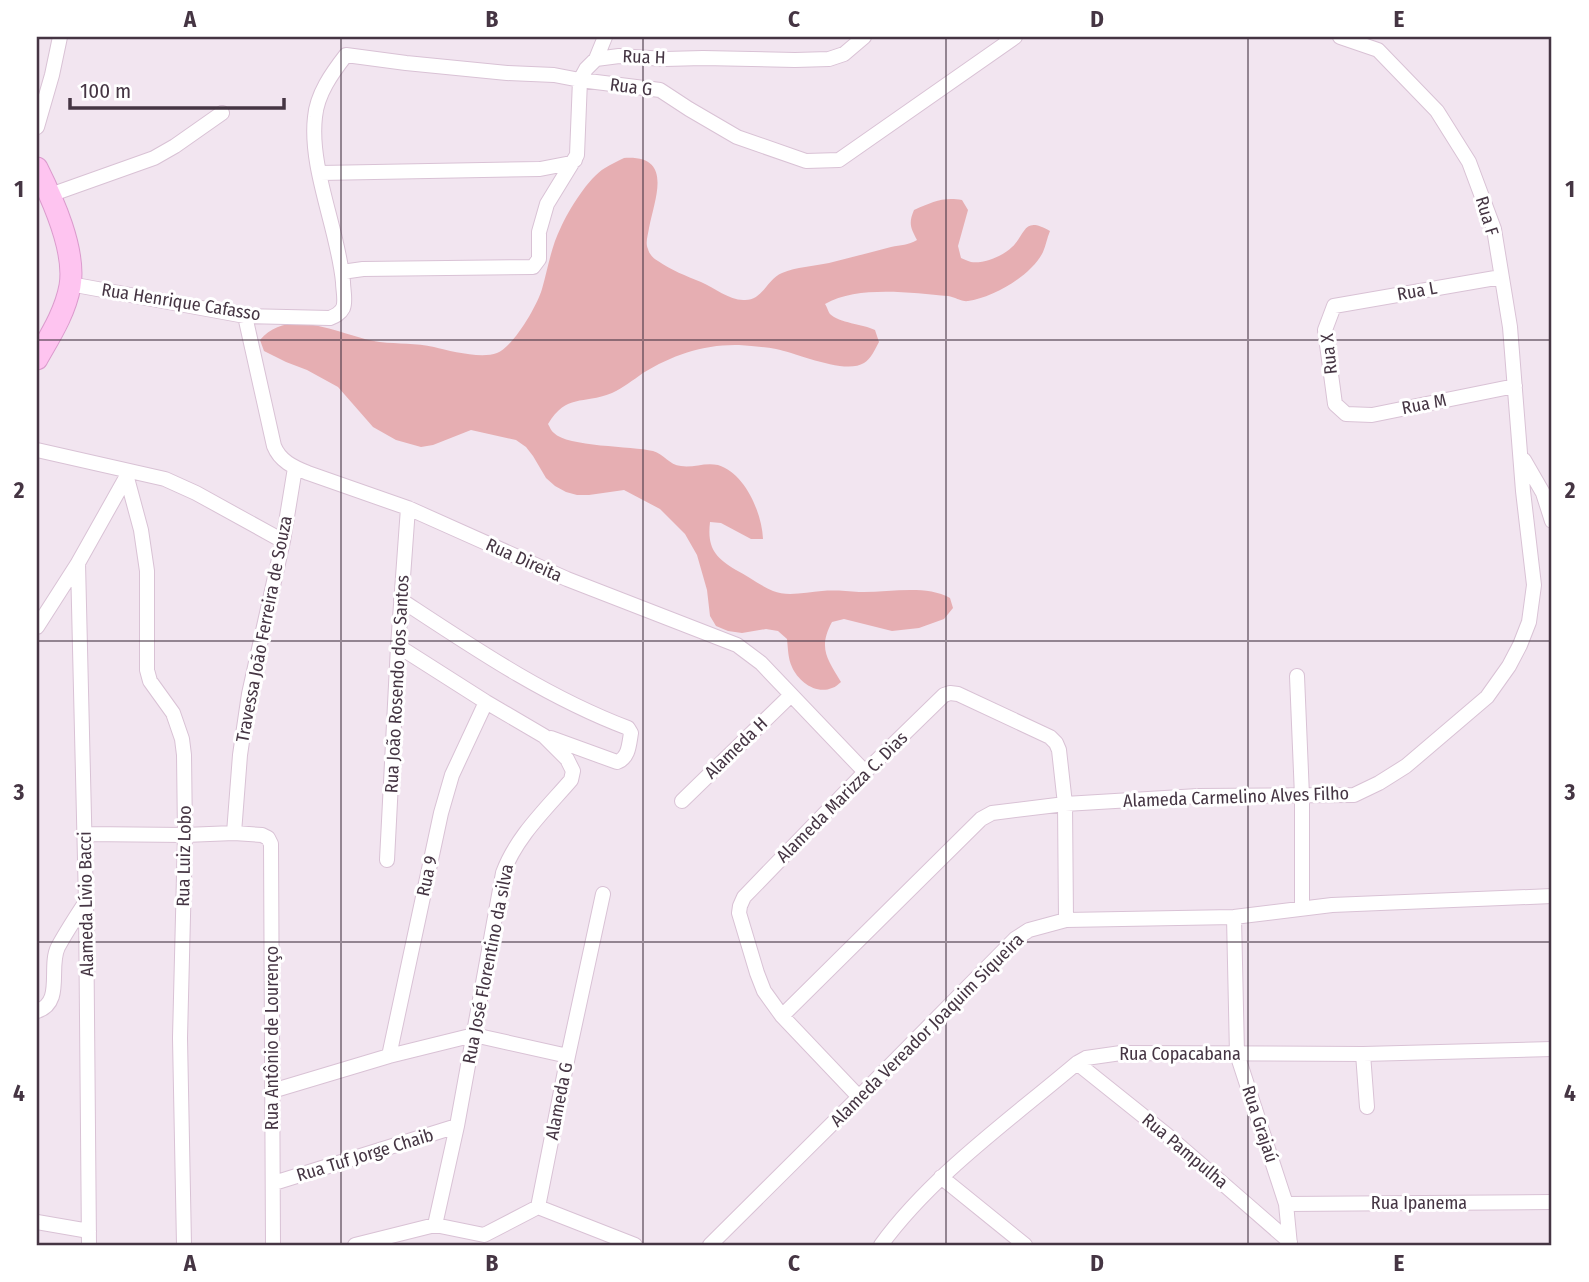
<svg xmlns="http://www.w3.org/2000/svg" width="1589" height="1282" font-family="'Fira Sans Condensed',sans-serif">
<rect width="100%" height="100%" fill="#f2e5f0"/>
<!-- green -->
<path fill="#e6aeb2" d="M624 158C674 155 655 197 649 228 648 235 645 243 648 249 649 254 654 259 658 261 671 270 686 276 701 282 715 288 730 301 745 300 763 300 767 279 782 273 796 267 814 266 829 263 850 258 871 252 891 247 901 245 908 245 917 240 911 228 908 224 914 210 933 202 942 197 962 200L968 210 958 246 961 258C964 259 967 261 971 262 984 264 1003 256 1012 247 1026 234 1023 215 1050 231 1047 238 1046 245 1043 252 1032 275 993 298 968 301 962 302 955 297 948 296 912 293 858 285 825 304 826 305 829 313 830 314 839 323 863 324 875 330L879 342C875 349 871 359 864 363 845 375 797 353 776 349 764 347 751 346 739 345 705 344 672 355 643 373 633 380 623 388 612 393 582 405 567 393 548 424 550 427 551 431 554 433 567 447 632 446 653 451 664 454 669 465 681 466 693 468 705 462 718 465 745 473 762 513 763 539H751L721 523 710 522C707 548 715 557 736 570 748 576 761 586 773 591 787 597 807 592 822 591 834 590 846 591 859 592 887 593 925 584 950 598L953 608 944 619 919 628 892 631 844 619 832 622C818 648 827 658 841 682 838 684 836 687 832 688 816 695 798 681 792 667 788 659 788 648 787 639L778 631 766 629 742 633 728 631 716 626 710 616 707 590 697 555 685 534 660 509 624 490 589 495H577L566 492 555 486 546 478 533 456 526 447 516 440 471 430 433 445 421 447 396 440 373 427 338 387 307 370 286 362 264 351 260 340C290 304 343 337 380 342 398 344 416 343 434 347 450 351 481 359 497 353 514 346 537 306 542 289 548 268 551 247 561 227 569 210 588 178 605 168 611 164 618 161 624 158Z"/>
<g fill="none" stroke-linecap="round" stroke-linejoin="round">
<!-- street casing -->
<g stroke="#d9c2d5" stroke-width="16">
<path id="street" d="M596 59 605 37
M37 127 52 75 60 37
M320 173 540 169 571 163 575 160
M50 195 154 158 175 146 222 113
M342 272 363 269 533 267 539 259V232L547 204 577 155 580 80 660 90 689 109 737 137 806 161 839 160 1015 37
M1501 277 1334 306 1325 330 1335 404 1346 414 1372 415 1515 386
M70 284 245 316 330 318C335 316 340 314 343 308 346 301 343 290 343 282 338 229 309 168 315 117 317 94 332 73 346 55L406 63 507 73 554 75 580 80 586 69 596 59 619 56 665 59 703 58 795 60 829 59 844 54 864 37
M245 316 274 446C280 461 293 467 308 473L408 508 567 579 737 645 761 663 865 772
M37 450 165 479 196 493 283 541
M1524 460 1543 493 1552 521
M127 478 141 530 147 571V670L150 681 173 713 182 739 184 755 185 835 180 1038 184 1245
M78 563 86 902 89 1245
M401 600C474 648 546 697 628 728L631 733C629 744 629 758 617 762L551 738
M37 627 78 563 128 474
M398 646 486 702 544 736 567 759 573 771 571 780C546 809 516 837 503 873L457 1126 435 1225
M1297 676 1302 796V908
M682 801 791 695
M234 833 240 755 249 694 283 541 295 468
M85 834 185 835 234 833 262 835 268 838 271 844 273 1245
M387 860 398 646 408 508
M603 894 568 1056 538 1207 635 1245
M1234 917 1237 1054 1286 1204 1290 1245
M37 1011C64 1003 48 967 58 947 66 932 76 917 85 903
M782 1016 981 819 992 813 1065 804 1198 796 1354 795 1379 783 1406 766 1487 697 1509 666 1520 645 1529 622 1534 585 1523 491 1510 327 1494 229 1469 162 1437 111 1378 50 1340 37
M1363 1054 1367 1107
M389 1056 441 813 452 775 486 702
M1077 1063 1167 1135 1290 1242
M272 1091 389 1056 474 1035 568 1056
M859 1097 782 1016 764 991 757 973 739 913 740 906 744 897 865 772 944 695 950 693 958 694 1050 737 1056 743 1059 750 1065 804 1066 920
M941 1177 1025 1245
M274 1183 457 1126
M1286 1204 1552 1202
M37 1222 89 1231
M355 1245 435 1225 484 1235 538 1207
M710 1245 859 1097 1015 939 1029 930 1066 920 1234 917 1332 905 1552 896
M881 1245C932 1175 1011 1119 1077 1063L1086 1058 1121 1053 1363 1054 1552 1049"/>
</g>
<!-- secondary casing -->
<g stroke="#db9bcd" stroke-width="23">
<path id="secondary" d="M37 168C53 200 76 250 70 286 65 313 50 336 37 359"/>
</g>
<!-- street -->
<use href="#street" stroke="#fff" stroke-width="14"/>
<!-- secondary -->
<use href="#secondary" stroke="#fec4f0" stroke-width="21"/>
</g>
<!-- grid -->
<path fill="none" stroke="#453543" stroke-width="2" stroke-opacity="0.55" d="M341 37V1245M643 37V1245M946 37V1245M1248 37V1245M37 340H1552M37 641H1552M37 942H1552"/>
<g text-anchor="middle" stroke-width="6" stroke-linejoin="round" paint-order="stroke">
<!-- street labels -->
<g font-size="18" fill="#453543" stroke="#fff">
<text transform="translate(644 57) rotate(2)" y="6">Rua H</text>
<text transform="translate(631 87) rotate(7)" y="6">Rua G</text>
<text transform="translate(1487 216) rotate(73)" y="6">Rua F</text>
<text transform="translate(1417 291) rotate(-10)" y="6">Rua L</text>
<text transform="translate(181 302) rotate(9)" y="6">Rua Henrique Cafasso</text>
<text transform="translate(1329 354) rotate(-96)" y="6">Rua X</text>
<text transform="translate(1424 404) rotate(-11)" y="6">Rua M</text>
<text transform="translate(524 560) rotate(24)" y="6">Rua Direita</text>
<text transform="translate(264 629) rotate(-79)" y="6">Travessa João Ferreira de Souza</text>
<text transform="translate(397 684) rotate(-87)" y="6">Rua João Rosendo dos Santos</text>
<text transform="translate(736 748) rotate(-44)" y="6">Alameda H</text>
<text transform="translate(842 797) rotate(-45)" y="6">Alameda Marizza C. Dias</text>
<text transform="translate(1236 797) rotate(-2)" y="6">Alameda Carmelino Alves Filho</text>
<text transform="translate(184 856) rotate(-89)" y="6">Rua Luiz Lobo</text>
<text transform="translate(427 876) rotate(-78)" y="6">Rua 9</text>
<text transform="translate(86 904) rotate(-91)" y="6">Alameda Lívio Bacci</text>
<text transform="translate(488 964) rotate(-79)" y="6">Rua José Florentino da silva</text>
<text transform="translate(927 1030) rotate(-45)" y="6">Alameda Vereador Joaquim Siqueira</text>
<text transform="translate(272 1038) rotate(-90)" y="6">Rua Antônio de Lourenço</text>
<text x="1180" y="1060">Rua Copacabana</text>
<text transform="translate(559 1101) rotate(-79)" y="6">Alameda G</text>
<text transform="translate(1260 1124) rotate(72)" y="6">Rua Grajaú</text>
<text transform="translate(1185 1151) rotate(40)" y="6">Rua Pampulha</text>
<text transform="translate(365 1155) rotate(-17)" y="6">Rua Tuf Jorge Chaib</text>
<text x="1419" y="1209">Rua Ipanema</text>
</g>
</g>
<!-- border -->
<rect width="1589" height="1282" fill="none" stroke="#ffffff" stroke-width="77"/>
<!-- scale -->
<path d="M70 98v10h214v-10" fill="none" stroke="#453543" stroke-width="3.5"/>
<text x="80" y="98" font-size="21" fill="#453543" stroke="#ffffff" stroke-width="5" paint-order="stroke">100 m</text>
<rect x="38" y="38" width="1512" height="1206" fill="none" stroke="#453543" stroke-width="2.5"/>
<g font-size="23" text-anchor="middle" font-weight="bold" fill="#453543">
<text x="190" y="27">A</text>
<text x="492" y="27">B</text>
<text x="794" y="27">C</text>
<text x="1097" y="27">D</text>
<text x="1399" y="27">E</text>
<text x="19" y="197">1</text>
<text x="1570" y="197">1</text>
<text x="19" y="498">2</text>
<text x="1570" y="498">2</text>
<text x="19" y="800">3</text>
<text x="1570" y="800">3</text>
<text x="19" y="1101">4</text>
<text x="1570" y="1101">4</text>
<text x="190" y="1271">A</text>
<text x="492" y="1271">B</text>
<text x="794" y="1271">C</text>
<text x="1097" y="1271">D</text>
<text x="1399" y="1271">E</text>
</g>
</svg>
